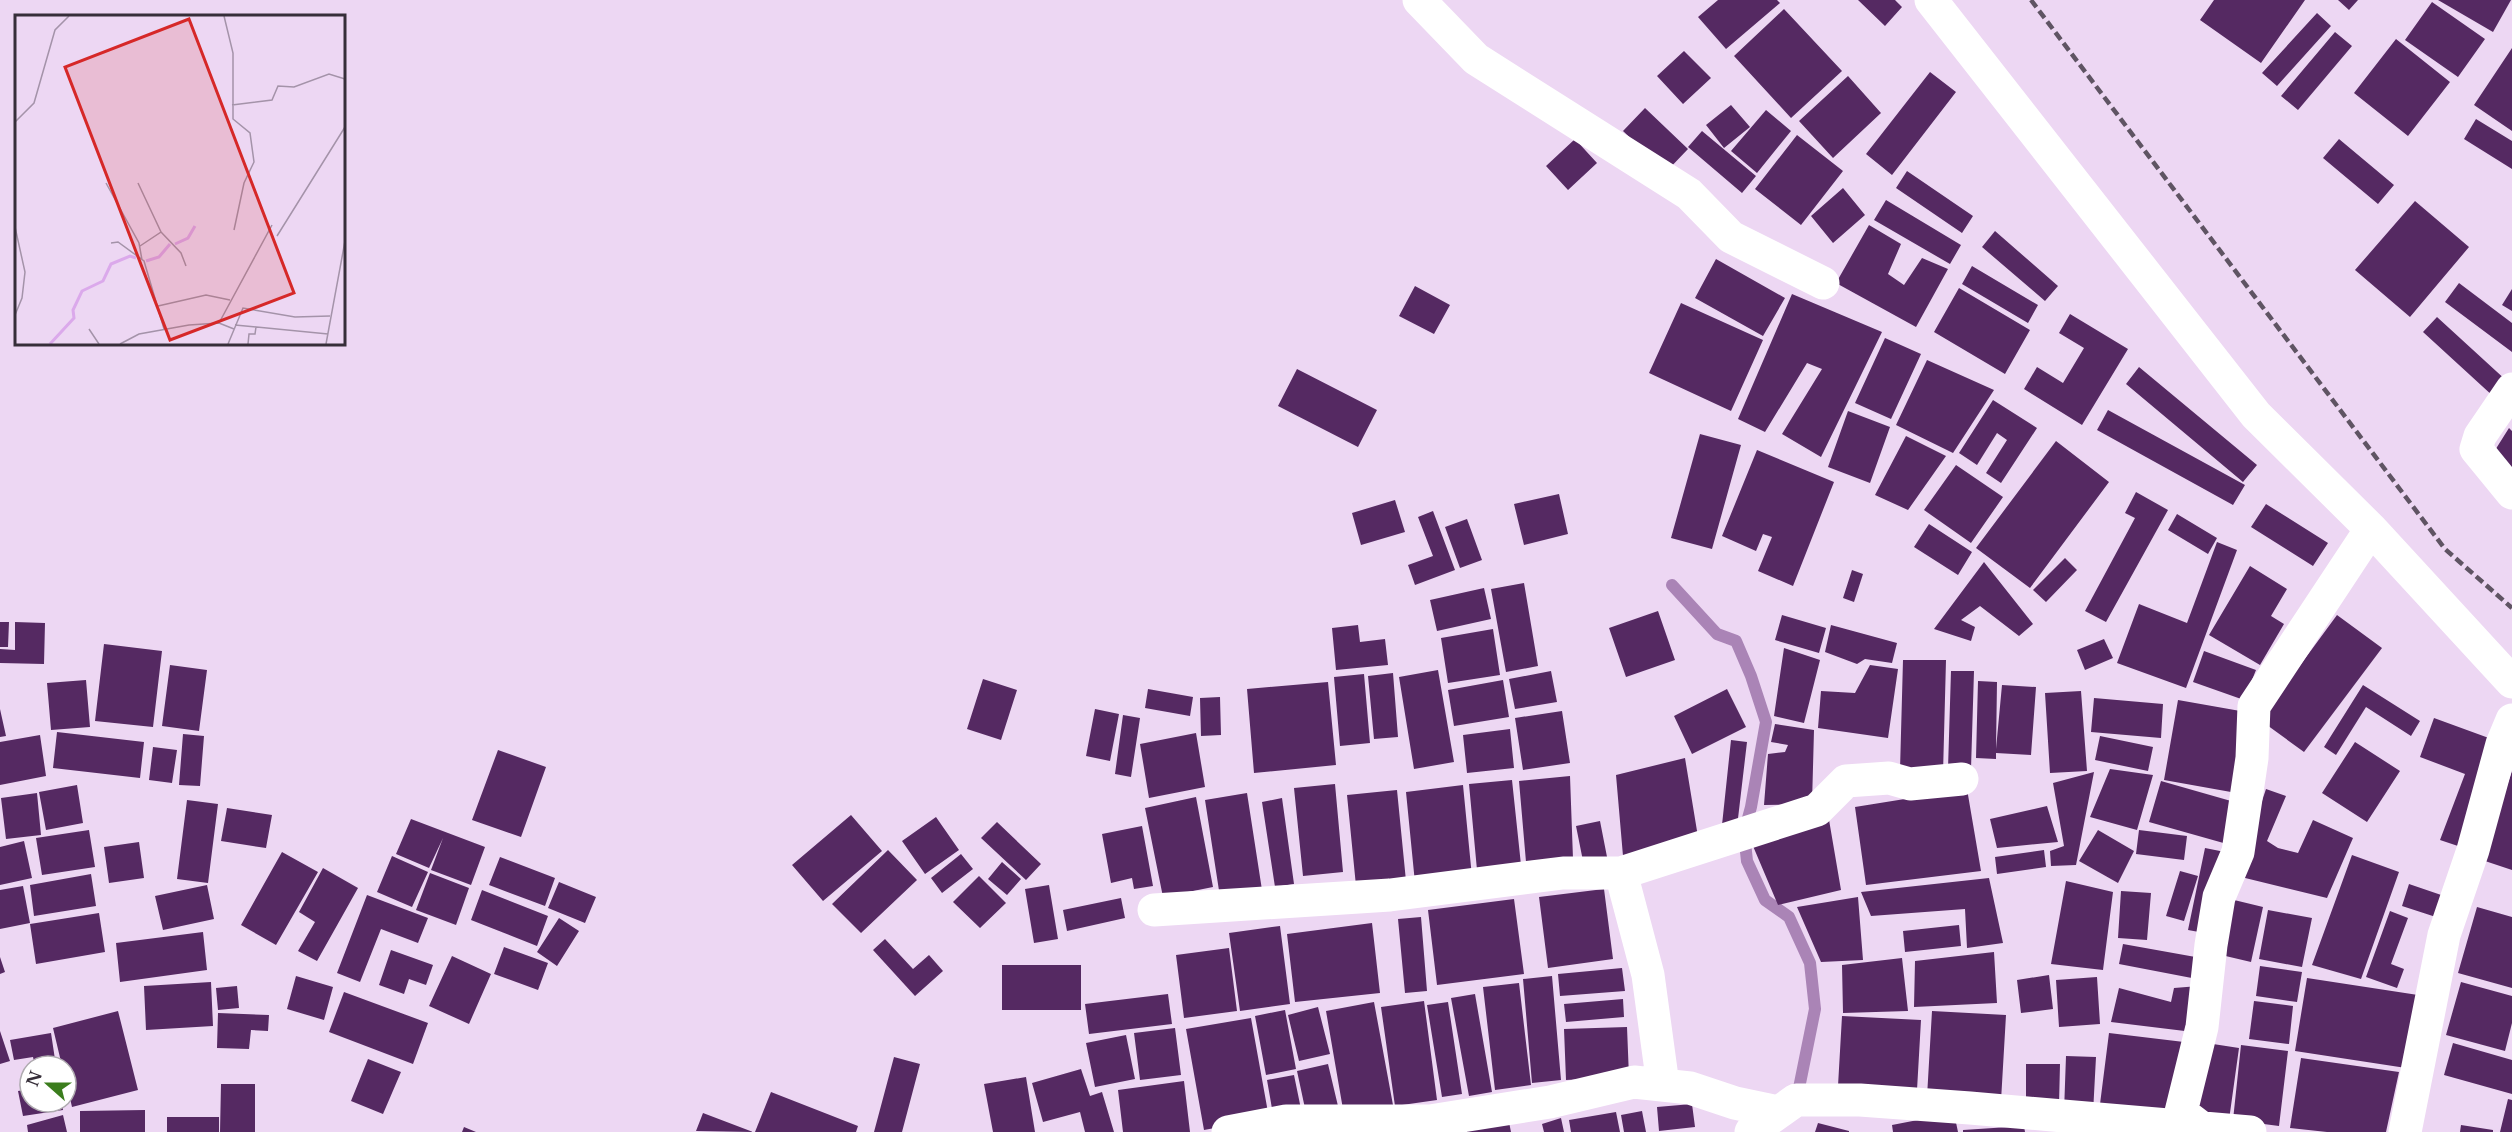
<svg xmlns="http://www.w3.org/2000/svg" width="2512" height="1132" font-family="'Libre Baskerville',serif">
<rect width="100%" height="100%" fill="#edd7f3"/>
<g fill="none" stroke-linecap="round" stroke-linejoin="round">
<!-- stream -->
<path stroke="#aa84b6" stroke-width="12" d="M1672 585 1717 634 1736 641 1751 676 1766 722 1751 807 1744 833 1747 861 1765 900 1789 917 1810 963 1815 1009 1797 1098"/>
</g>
<!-- building -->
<path fill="#552962" d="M1718 0H1777L1780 3 1726 49 1698 17Z
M1858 0H1895L1902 7 1885 26Z
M2214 0H2305L2261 63 2200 20Z
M2338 0H2358L2349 10Z
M2438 0H2511L2493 32Z
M2432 2 2485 39 2458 77 2405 40Z
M1784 9 1842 71 1791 118 1734 56Z
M2317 13 2331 26 2277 86 2262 73Z
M2335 32 2352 46 2298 110 2281 96Z
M2396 39 2450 82 2408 136 2354 93Z
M2512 48V131L2474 105Z
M1684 51 1711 78 1683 104 1657 76Z
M1930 72 1956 92 1892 175 1866 154Z
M1848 76 1881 113 1833 158 1799 121Z
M1731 105 1750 127 1724 148 1706 125Z
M1645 108 1688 149 1666 172 1623 131Z
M1766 110 1791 131 1757 173 1731 151Z
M2476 119 2512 141V169L2464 139Z
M1702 131 1756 176 1742 193 1688 147Z
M1797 135 1843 171 1801 225 1755 189Z
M1575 139 1597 163 1568 190 1546 166Z
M2339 139 2394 185 2378 204 2323 158Z
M1907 171 1973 216 1962 233 1896 188Z
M1843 188 1865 215 1833 243 1811 216Z
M1886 200 1961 245 1950 264 1874 220Z
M2415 201 2469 247 2410 317 2355 270Z
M1869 225 1901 244 1888 274 1904 285 1922 258 1948 269 1916 327 1836 283Z
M1995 231 2058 286 2045 301 1982 247Z
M1716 259 1785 298 1763 336 1695 298Z
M1972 266 2038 305 2028 323 1962 284Z
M2459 283 2512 323V352L2445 302Z
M1415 286 1450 305 1434 334 1399 316Z
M1959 288 2030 330 2005 374 1934 332Z
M2512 289V311L2502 305Z
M1792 294 1882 332 1821 457 1782 434 1822 369 1807 363 1765 432 1738 419Z
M1681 303 1763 340 1731 411 1649 373Z
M2070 314 2128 349 2082 425 2024 389 2037 367 2063 383 2084 348 2059 333Z
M2437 317 2508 382 2494 397 2423 332Z
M1885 338 1921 354 1891 419 1855 403Z
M1927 360 1994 390 1953 453 1896 425Z
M2139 367 2257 465 2243 482 2126 384Z
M1297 369 1377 410 1358 447 1278 406Z
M1993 400 2037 428 2001 483 1986 473 2007 440 1997 433 1977 465 1959 453Z
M2108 410 2245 485 2233 505 2097 430Z
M1848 411 1890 427 1870 483 1828 467Z
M2509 428 2512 431V475L2492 455Z
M1700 434 1741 445 1712 549 1671 538Z
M1906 436 1946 456 1908 510 1875 495Z
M2056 441 2109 482 2030 588 1976 548Z
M1757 450 1834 482 1793 586 1758 571 1772 537 1763 534 1756 551 1722 536Z
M1956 465 2003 497 1971 543 1924 510Z
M2136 492 2168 510 2106 622 2085 611 2135 518 2125 513Z
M1559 494 1568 534 1524 545 1514 504Z
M1395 500 1405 532 1361 545 1352 513Z
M2266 504 2328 543 2313 566 2251 527Z
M1433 511 1455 570 1415 585 1408 565 1433 556 1418 517Z
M2177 514 2217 538 2208 554 2168 530Z
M1467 519 1482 560 1460 568 1445 527Z
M1929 524 1972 552 1958 575 1914 547Z
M2217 542 2237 550 2186 688 2117 663 2139 604 2187 623Z
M2065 558 2077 570 2046 602 2033 590Z
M1984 562 2033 624 2019 636 1980 606 1961 620 1975 627 1971 641 1934 629Z
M2250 566 2287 589 2271 616 2284 624 2260 665 2209 635Z
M1852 570 1863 574 1854 602 1843 598Z
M1524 583 1538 666 1506 672 1491 589Z
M1484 588 1491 619 1437 631 1430 600Z
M1658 611 1675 660 1626 677 1609 628Z
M1782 615 1826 628 1819 653 1775 640Z
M2337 615 2382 648 2304 752 2260 720Z
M0 622H9L8 647H0Z
M15 622 45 623 44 664 0 663V649L15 650Z
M1358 625 1360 642 1385 639 1388 665 1336 670 1332 628Z
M1831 625 1897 643 1892 663 1865 659 1857 664 1825 652Z
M1493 629 1500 675 1448 683 1441 638Z
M2104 639 2113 658 2085 670 2077 650Z
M104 644 162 651 153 727 95 721Z
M1784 648 1820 660 1804 723 1774 716Z
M2204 651 2256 670 2244 700 2193 682Z
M1903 660H1946L1943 774 1900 770Z
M170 665 207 670 199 731 162 726Z
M1870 665 1898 669 1888 738 1818 728 1821 691 1855 693Z
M1438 670 1454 762 1414 769 1399 677Z
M1551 671 1557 702 1515 709 1509 679Z
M1951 671H1974L1971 769H1948Z
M1393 673 1398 737 1374 739 1368 676Z
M1364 674 1370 743 1340 746 1334 677Z
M983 679 1017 690 1001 740 967 729Z
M86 680 90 727 51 730 47 683Z
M1503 680 1509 717 1454 726 1448 690Z
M1978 681 1997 682 1996 749 2002 685 2036 687 2031 755 1996 753V759L1976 758Z
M1328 682 1336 765 1254 773 1247 689Z
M2363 685 2420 721 2411 736 2366 707 2336 755 2324 747Z
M1148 689 1193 697 1190 716 1145 708Z
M1727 689 1746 727 1692 754 1674 716Z
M2081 691 2087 771 2050 773 2045 693Z
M1220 697 1221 735 1201 736 1200 698Z
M2094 698 2163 704 2161 738 2091 732Z
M2178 700 2246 712 2231 792 2164 780Z
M0 709 6 736 0 737Z
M1095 709 1119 714 1110 761 1086 756Z
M1562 711 1570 763 1523 770 1515 718Z
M1123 715 1140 718 1131 777 1115 774Z
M2434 718 2497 741 2458 846 2440 840 2465 774 2420 757Z
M1775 724 1814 730 1812 804 1764 805 1768 754 1785 752 1788 745 1771 742Z
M1510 729 1514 768 1467 773 1463 735Z
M57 732 144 742 140 778 53 768Z
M1196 733 1205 787 1149 798 1140 744Z
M183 734 204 736 200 786 179 785Z
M40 735 46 776 0 785V742Z
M2100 736 2153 747 2148 771 2095 760Z
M1731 740 1747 742 1737 827 1722 825Z
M2355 742 2400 771 2367 822 2322 793Z
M153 747 177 750 172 783 149 780Z
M498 750 546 767 521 837 472 820Z
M1685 758 1698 837 1623 856 1616 775Z
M2110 769 2153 775 2137 830 2090 817Z
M2512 771V870L2482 860Z
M2094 772 2076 865 2051 866 2050 851 2064 846 2053 783Z
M1570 776 1573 859 1526 862 1519 781Z
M1512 780 1521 865 1477 870 1469 784Z
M2161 781 2238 803 2227 844 2149 822Z
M1335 784 1343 872 1303 876 1294 788Z
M77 785 83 823 46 830 39 792Z
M1463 785 1472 877 1415 883 1406 792Z
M1967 789 1981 871 1866 885 1855 807Z
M2266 789 2286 796 2267 841 2278 848 2298 853 2313 820 2353 838 2327 898 2237 876Z
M1397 790 1406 881 1356 886 1347 795Z
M37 793 41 835 6 839 1 798Z
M1247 793 1262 890 1220 897 1205 800Z
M1196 797 1213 887 1163 897 1145 808Z
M1282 798 1294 884 1275 887 1262 802Z
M187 800 218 804 208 883 177 879Z
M2047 806 2058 842 1997 848 1990 819Z
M227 808 272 815 266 848 221 841Z
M1828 814 1841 890 1778 905 1750 839Z
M851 815 882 851 823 901 792 865Z
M936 817 959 850 925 874 902 841Z
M411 819 485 847 471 885 431 870 443 838 429 868 396 854Z
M1600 821 1608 862 1584 866 1576 826Z
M997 822 1041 864 1026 880 981 838Z
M1142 826 1153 886 1134 889 1132 878 1111 883 1102 834Z
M89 830 95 867 42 875 36 838Z
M2098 830 2134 851 2118 883 2079 861Z
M2139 830 2187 836 2184 860 2136 854Z
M24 841 32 878 0 885V847Z
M139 842 144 878 109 883 104 847Z
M2205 848 2225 852 2210 934 2188 930Z
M888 850 917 880 861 933 832 904Z
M2044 850 2046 867 1997 874 1995 857Z
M282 852 318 872 276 945 241 925Z
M961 854 973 869 942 893 931 878Z
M2352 855 2399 872 2361 979 2312 965Z
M392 856 428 872 412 907 377 892Z
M500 857 555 878 545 906 489 885Z
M1002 862 1021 879 1007 895 988 879Z
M323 868 358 888 317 961 298 951 315 922 299 912Z
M2180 871 2198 876 2184 921 2166 916Z
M430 873 469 888 456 925 416 910Z
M91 874 96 906 34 916 30 885Z
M979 876 1006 903 980 928 953 902Z
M1989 878 2003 943 1967 948 1965 909 1871 916 1861 892Z
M2066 881 2113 892 2103 970 2051 964Z
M559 882 596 897 585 923 548 908Z
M2409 884 2450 898 2442 919 2402 906Z
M207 885 214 919 163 930 155 896Z
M1049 885 1058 939 1034 943 1025 889Z
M23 886 30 923 0 929V890Z
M1604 889 1613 959 1548 968 1539 897Z
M482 890 548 916 537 946 471 920Z
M2121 891 2151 893 2147 940 2118 938Z
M367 895 428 918 418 943 381 929 360 982 337 973Z
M1858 897 1863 960 1821 962 1797 907Z
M1121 898 1125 918 1067 931 1063 910Z
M1514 899 1524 974 1437 985 1428 910Z
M2230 899 2263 907 2251 962 2217 954Z
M2477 907 2512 917V988L2458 973Z
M2268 910 2312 918 2302 967 2259 959Z
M2390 911 2408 918 2391 964 2404 969 2397 988 2366 977Z
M99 913 105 952 36 964 30 924Z
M1421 917 1427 991 1405 993 1398 919Z
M559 918 579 931 557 966 537 952Z
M1372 923 1380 993 1295 1002 1287 934Z
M1959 925 1961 946 1905 952 1903 931Z
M1280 926 1290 1004 1240 1011 1229 933Z
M203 932 207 970 120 982 116 943Z
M885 939 913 969 929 955 943 971 915 996 873 950Z
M2123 944 2201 958 2197 979 2119 964Z
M504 947 548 963 538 990 494 974Z
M1229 948 1237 1011 1184 1018 1176 955Z
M391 950 433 965 426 985 409 979 404 994 379 985Z
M1994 952 1997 1003 1914 1007 1915 961Z
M452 956 491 974 469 1024 429 1006Z
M0 957 5 972 0 974Z
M1902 958 1908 1011 1843 1013 1842 965Z
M1002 965H1081V1010H1002Z
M2260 966 2302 972 2297 1002 2256 996Z
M1622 968 1625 991 1560 996 1558 974Z
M2049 975 2053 1009 2021 1013 2017 980Z
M296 976 333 987 324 1020 287 1009Z
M1552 976 1561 1080 1532 1083 1523 979Z
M2097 977 2100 1024 2059 1027 2056 980Z
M2307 978 2418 995 2406 1068 2295 1051Z
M211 982 213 1026 146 1030 144 986Z
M2461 982 2512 996V1023L2505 1051 2446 1035Z
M1519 983 1531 1085 1495 1090 1483 987Z
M237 986 239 1008 218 1010 216 988Z
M2199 986 2193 1032 2111 1022 2119 988 2171 1002 2174 988Z
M344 992 428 1023 413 1064 329 1032Z
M1168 994 1172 1024 1089 1034 1085 1004Z
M1475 994 1492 1092 1469 1096 1451 998Z
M1623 999 1624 1017 1566 1022 1564 1004Z
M1424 1001 1437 1100 1395 1106 1381 1007Z
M2254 1001 2293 1006 2289 1044 2249 1039Z
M1374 1002 1393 1105 1344 1115 1326 1011Z
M1448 1002 1462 1094 1442 1097 1427 1005Z
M1318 1007 1330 1054 1299 1061 1288 1015Z
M1285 1010 1296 1069 1266 1075 1255 1016Z
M118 1011 138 1090 72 1107 66 1081V1066H62L53 1028Z
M1932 1011 2006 1015 2001 1101 1927 1097Z
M218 1013 269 1015 268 1031 251 1030 249 1049 217 1048Z
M1842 1016 1921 1020 1917 1090 1838 1086Z
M1251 1018 1269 1118 1204 1130 1186 1029Z
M1627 1027 1629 1077 1566 1080 1564 1029Z
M1175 1028 1181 1075 1140 1080 1134 1033Z
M0 1031 10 1061 0 1064Z
M51 1033 56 1066H35L33 1057 14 1060 10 1040Z
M2109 1033 2184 1042 2175 1120 2099 1112Z
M1126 1035 1135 1079 1095 1087 1086 1043Z
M2200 1042 2239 1048 2229 1120 2189 1115Z
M2453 1043 2512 1060V1094L2444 1075Z
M2241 1045 2288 1051 2279 1126 2233 1120Z
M2066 1056 2096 1057 2093 1113 2064 1112Z
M894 1057 920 1064 902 1132H874Z
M2301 1058 2399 1072 2386 1132H2327L2290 1128Z
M368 1059 401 1072 383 1114 351 1101Z
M1328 1064 1338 1106 1306 1113 1297 1071Z
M2026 1064H2060L2059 1105H2026Z
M1081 1069 1090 1096 1102 1092 1114 1132H1085L1080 1112 1043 1122 1032 1083Z
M1294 1075 1302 1114 1274 1120 1267 1080Z
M1026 1077 1035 1132H993L984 1084Z
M1184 1081 1190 1132H1123L1118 1090Z
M221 1084H255V1132H220Z
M30 1089V1102H62L63 1110 23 1116 18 1091Z
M771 1092 858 1126 856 1132H755Z
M2508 1099 2512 1100V1132H2500Z
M1692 1104 1695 1127 1659 1131 1657 1107Z
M145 1110V1132H80V1111Z
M1642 1111 1646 1132H1624L1621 1115Z
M1616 1112 1620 1132H1571L1569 1120Z
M703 1113 753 1132 696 1131Z
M1954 1113 1958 1132H1893L1892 1125Z
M63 1115 67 1132H28L27 1125Z
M167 1117H219V1132H167Z
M1561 1118 1564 1132H1544L1542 1124Z
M1509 1122 1511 1132H1467V1131Z
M1818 1123 1849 1131V1132H1815Z
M2461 1125 2493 1130V1132H2460Z
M2024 1126 2025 1132H1963V1130Z
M464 1127 476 1132H462Z"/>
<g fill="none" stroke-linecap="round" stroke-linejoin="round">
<!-- minor -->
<path stroke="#fff" stroke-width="33" d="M1419 0 1476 59 1689 194 1731 237 1823 283
M1931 0 2256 415 2371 529 2512 682
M2512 389 2480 436 2476 449 2512 493
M1621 873 1817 810 1846 781 1889 778 1910 784 1962 779
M1154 910 1390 895 1563 873H1621L1648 975 1663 1085
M2202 1128 2181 1112 2202 1027 2211 945 2219 897 2238 852 2252 758 2254 706 2371 529
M1228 1132 1286 1121H1430L1550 1102 1634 1082 1690 1088 1735 1103 1778 1112
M1751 1132 1796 1100H1860L1970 1108 2250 1132
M2405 1132 2444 935 2473 850 2502 744 2512 720"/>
<!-- rail -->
<path stroke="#5f5463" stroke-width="4.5" stroke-dasharray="9 4.5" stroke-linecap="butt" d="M2031 0 2445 549 2512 608"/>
</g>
<!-- overview -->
<g transform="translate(15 15)">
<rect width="330" height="330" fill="#edd7f3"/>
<path fill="none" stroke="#dba9eb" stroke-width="3" d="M160 229 173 223 180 211M131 246 144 242 155 229M35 329 59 303 58 295 67 276 88 266 96 249 115 241 121 243"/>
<path fill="none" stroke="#a493a9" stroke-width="1.5" d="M209 1 218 38V104L235 118 239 147 229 168 219 215M217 90 257 85 263 71 279 72 314 59 330 64M0 107 19 88 40 15 54 1M91 168 124 228 127 245M123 168 146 217 125 231M0 212 10 257 7 283 0 300M146 217 166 238 171 251M262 221 330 112M96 228 103 227 129 246 149 314M143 291 191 280 215 285M204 308 257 210M220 310 313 319M74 314 84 329M105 329 124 319 174 310 204 308 219 314M213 329 228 293 280 302 315 301M233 329 234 319H240L241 312M311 329 330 226"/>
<path fill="#d62828" fill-opacity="0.15" stroke="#d62828" stroke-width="3" d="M174 4 279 278 155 325 50 52Z"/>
<rect width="330" height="330" fill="none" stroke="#362e39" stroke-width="3"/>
</g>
<!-- north arrow -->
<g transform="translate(48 1084) rotate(291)"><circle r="28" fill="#ffffff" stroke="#afabb0" stroke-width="1.5"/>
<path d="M0-4.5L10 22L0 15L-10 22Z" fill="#3b7d1d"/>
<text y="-9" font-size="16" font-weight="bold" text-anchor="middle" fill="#362e39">N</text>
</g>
</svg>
